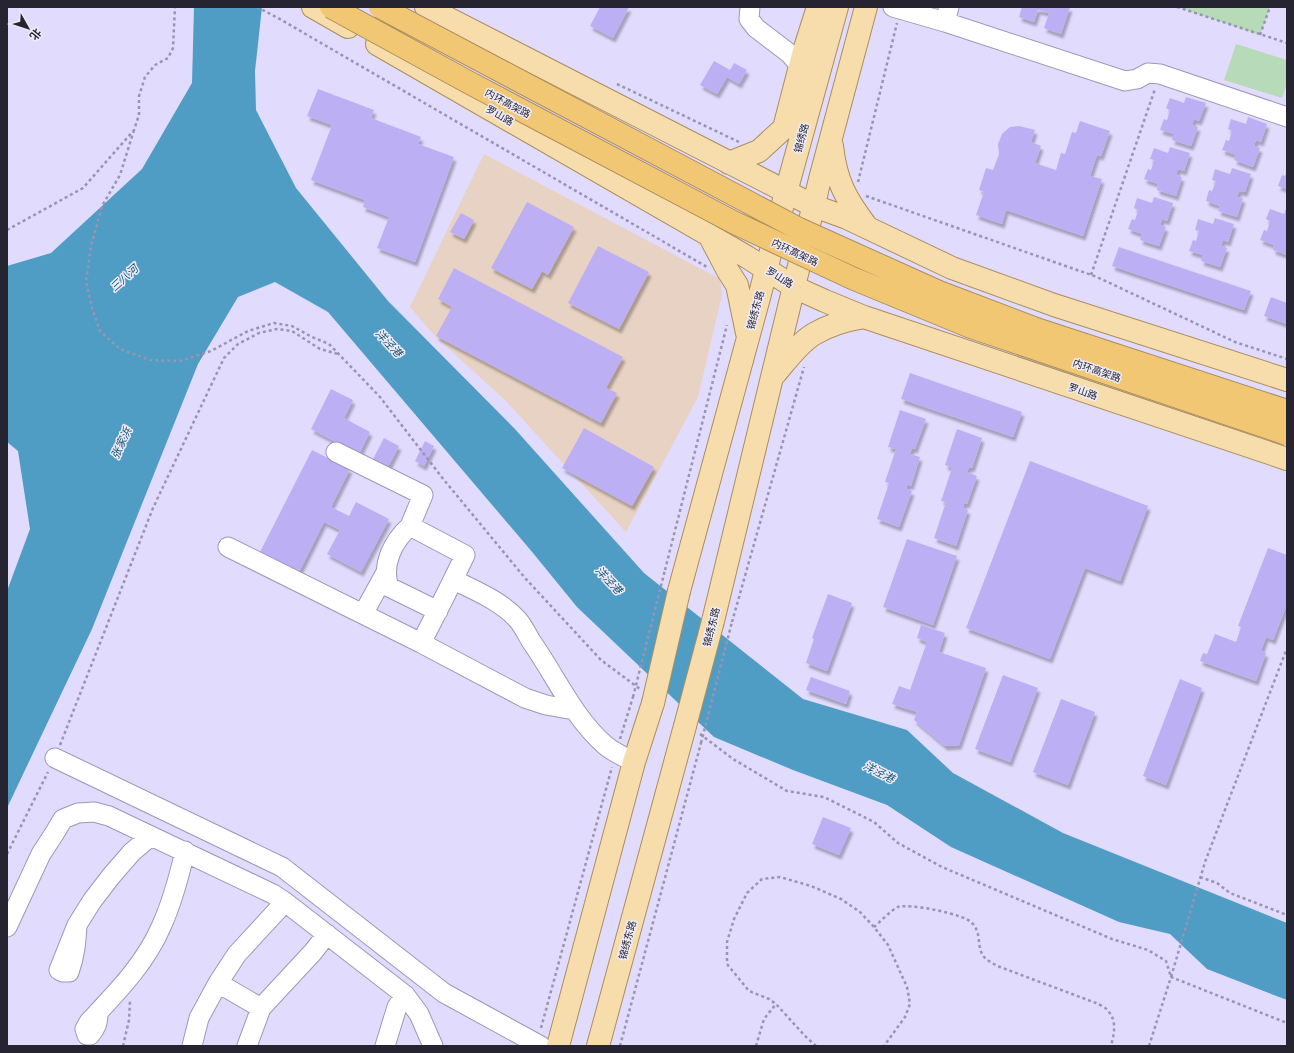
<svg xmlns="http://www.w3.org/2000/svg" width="1294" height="1053" font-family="Montserrat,'Noto Sans SC',sans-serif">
<defs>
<filter id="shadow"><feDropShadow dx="2.5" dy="4.5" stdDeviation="1" flood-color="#0004"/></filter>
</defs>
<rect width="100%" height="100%" fill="#e1dbfe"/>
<!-- commercial -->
<path fill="#e7d2c4" d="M484 154 720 279 722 295 698 397 626 532 506 401 435 336 410 307Z"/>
<!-- green -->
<path fill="#b7dab8" d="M1181 7H1270L1260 35 1181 8Z
M1236 44 1287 60V83L1282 98 1224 80Z"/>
<!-- water -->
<path fill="#4f9cc5" d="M194 7H262L255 71 256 110 296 188 388 301 514 428 644 573 803 699 907 730 953 773 1063 833 1287 923V1000L1207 969 1170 934 1119 922 951 847 887 805 793 770 714 737 577 607 533 553 328 312 275 282 238 297 198 364 92 629 7 808V591L30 529 18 451 7 442V266L51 253 142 169 192 83Z"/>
<!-- building -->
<path fill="#bdaff4" filter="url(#shadow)" d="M600 7H629L613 38 590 26Z
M1022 7H1070L1061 34 1044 28 1049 13 1038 10 1034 22 1019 17Z
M714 61 730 70 734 63 747 70 739 84 727 77 717 94 700 85Z
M318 89 374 110 371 118 421 137 418 144 454 157 415 262 377 248 389 217 363 207 365 200 311 180 332 125 307 116Z
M1186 97 1206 103 1199 121 1194 119 1192 125 1198 127 1191 146 1172 140 1174 134 1160 130 1164 119 1167 120 1170 110 1166 108 1170 98 1184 103Z
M1248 117 1267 124 1261 142 1256 140 1254 146 1260 148 1253 167 1234 160 1236 155 1222 150 1226 140 1229 141 1232 131 1228 129 1231 119 1246 124Z
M1080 121 1110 131 1101 156 1097 155 1090 176 1102 179 1083 236 1006 210 1002 224 976 215 984 192 979 190 986 168 993 170 999 154 998 144 1002 134 1010 127 1019 126 1035 130 1031 142 1041 146 1035 163 1056 170 1061 153 1065 154 1072 132 1076 133Z
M1170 147 1190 153 1184 171 1178 169 1176 175 1182 177 1176 196 1157 190 1158 184 1144 179 1148 169 1151 170 1154 160 1150 159 1154 148 1168 153Z
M1232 168 1251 174 1245 192 1239 191 1237 197 1243 198 1237 217 1218 211 1220 206 1206 201 1209 190 1212 191 1216 181 1212 180 1215 169 1230 174Z
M1287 171V189L1278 186 1282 175 1285 176Z
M1154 197 1173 203 1167 221 1162 219 1160 225 1166 227 1159 246 1140 240 1142 234 1128 229 1132 219 1135 220 1138 210 1134 208 1137 198 1152 203Z
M527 202 574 227 548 275 542 271 532 289 491 268Z
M1287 206V255L1273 250 1274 245 1260 240 1264 230 1267 231 1270 221 1266 219 1270 209 1284 214Z
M461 213 474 220 464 239 450 232Z
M1215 218 1234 224 1228 242 1223 240 1221 246 1227 248 1220 267 1201 261 1203 255 1189 251 1193 240 1196 241 1199 231 1195 230 1198 219 1213 224Z
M598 246 649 272 619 329 568 303Z
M1119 247 1251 291 1244 310 1112 266Z
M454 268 623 357 606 388 617 393 601 423 436 336 452 307 438 299Z
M1271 297 1287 303V324L1264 316Z
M910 373 1022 412 1013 437 901 399Z
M331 389 353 400 344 418 370 432 359 454 311 429Z
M900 410 926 419 915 449 912 448 910 454 920 457 911 486 908 484 906 489 912 491 899 527 877 519 889 483 885 482 896 449 888 447Z
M584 428 654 467 632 506 562 468Z
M957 429 982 438 972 468 969 467 967 472 977 476 967 504 964 503 963 508 968 510 956 546 934 538 946 502 941 501 952 468 945 465Z
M384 438 399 446 388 467 373 459Z
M425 441 434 446 424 466 415 461Z
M312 450 350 469 331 507 349 516 356 502 389 519 361 572 327 554 340 530 324 522 299 572 260 552Z
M1030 461 1148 506 1120 581 1085 568 1050 659 966 628Z
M907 539 957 556 933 625 883 607Z
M1268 548 1287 555V604L1273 640 1266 637 1261 651 1266 653 1256 681 1200 661 1203 653 1207 654 1215 634 1236 642 1241 627 1238 626Z
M828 594 852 603 827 671 806 663 814 639 812 638Z
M921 625 945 633 939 652 986 668 959 745 945 746 914 720 917 712 892 704 899 686 910 690 927 642 917 638Z
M1003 675 1038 688 1010 762 975 749Z
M811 677 850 691 846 704 806 690Z
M1180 679 1202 688 1166 785 1143 776Z
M1061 699 1095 712 1068 785 1033 772Z
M823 817 851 828 839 855 812 844Z"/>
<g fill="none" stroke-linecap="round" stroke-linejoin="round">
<!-- minor casing -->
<g stroke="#9d97b8" stroke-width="21">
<path id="minor" d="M750 7 749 19 756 28 790 54 800 66
M893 7 945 22
M949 7 945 22 1125 81 1137 79 1148 73 1160 74 1287 117
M336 452 423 495 410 526
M228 547 421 643
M454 580C476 591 501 601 518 620 523 626 527 634 531 641 555 675 573 717 605 745 613 752 624 757 634 762
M438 611 389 587C381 565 393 541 410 526L465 555C451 585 436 614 421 643L525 698 546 705 574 710
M363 614 385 574
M55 758 282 867 444 993 541 1046
M77 925C76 942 75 956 69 972H63L59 970 77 925 92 901 112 875 132 852 151 836
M7 927 41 854 54 834 63 819 78 813 94 812 109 816 273 894 285 902 405 995 419 1014 433 1046
M218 983 261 1008
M98 1013C98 1023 96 1028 90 1035H87L85 1029 89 1022C116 993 145 964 161 927 172 903 179 877 185 851
M192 1046 199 1018 218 983 237 954 285 902
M247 1046 261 1008 313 952 327 934
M385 1046 397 1007 405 995"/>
</g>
<!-- major casing -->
<g stroke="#ab8e5d" stroke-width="24">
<path id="major" d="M313 7 348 27
M426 7 814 206 847 218 952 268 1054 305 1287 380
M377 44 747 257 794 287 825 301 864 317 1287 459
M832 146C836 182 846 199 867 227
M729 163 759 151 784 128 804 51 818 7
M709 235 728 271 737 285 747 333
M775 374C787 360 799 343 814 334 829 325 847 320 864 317
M679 591 760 294 786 192 837 7
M713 621 820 179 866 7
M558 1046 634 762 653 703
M598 1046 685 726"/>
</g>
<!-- path -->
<path stroke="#9994af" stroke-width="2.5" stroke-dasharray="3 3" stroke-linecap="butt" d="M257 7 278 18 707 267
M1177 7 1287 43
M1260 35 1270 7
M617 84 739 142
M134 130 120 175 102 206 91 246 86 281 92 308 100 331 120 349 150 360 180 361 211 351 248 331 274 323 292 326 312 337 329 344 380 397 444 480 525 578 601 660 640 689
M858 182 897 23
M866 196 1097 277 1235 342 1287 359
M7 230 83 188 134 130 139 115V96L145 77 155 65 168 58 173 48 175 7
M1091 275 1155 89
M665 570 727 325
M732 622 804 367
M700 734 733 759 787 791 824 797 874 822 898 843 942 867 1112 939 1148 950 1166 961 1171 977 1205 862 1287 648
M620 739 633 697
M60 745 153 508 224 358 238 344 259 333 277 329 292 331 320 349 338 354
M7 854 48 772
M1200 877 1217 883 1230 893 1287 915
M874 927C880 922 891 910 898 907 908 903 965 914 972 923 983 934 975 949 986 959 990 962 995 965 1000 967L1096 1003C1100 1005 1107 1008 1109 1012 1117 1022 1114 1034 1111 1046
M541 1028 612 767
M123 1046 129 1020 130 1001
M620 1046 701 743
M756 1046 764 1019 776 1004
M816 1046 805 1036 776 1004 769 999 749 991 727 964V942L734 919 747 893 762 879 780 877 811 886 841 899 860 912 874 927 888 945 907 987 910 1004 905 1017 884 1046
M1149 1046 1171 977 1287 1023"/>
<!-- minor -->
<use href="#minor" stroke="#fff" stroke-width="19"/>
<!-- major -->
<use href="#major" stroke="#f7ddac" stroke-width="22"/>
<!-- major-bridge casing -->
<g stroke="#ab8e5d" stroke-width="24" stroke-linecap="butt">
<path id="major-bridge" d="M653 703 679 591
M685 726 713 621"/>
</g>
<!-- highway-bridge casing -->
<g stroke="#ab8e5d" stroke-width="24" stroke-linecap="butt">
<path id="highway-bridge" d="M331 7 468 82 733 222 852 278 971 327 1287 434
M380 7 799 229 939 292 1039 330 1287 411"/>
</g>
<!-- path-bridge -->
<path stroke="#9994af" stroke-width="2.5" stroke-dasharray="3 3" stroke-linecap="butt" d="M633 697 665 570
M701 743 732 622"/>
<!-- major-bridge -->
<use href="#major-bridge" stroke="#f7ddac" stroke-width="22"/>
<!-- highway-bridge -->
<use href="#highway-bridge" stroke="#f2c774" stroke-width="22"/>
</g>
<g text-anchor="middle" stroke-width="3" stroke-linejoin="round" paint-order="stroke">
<!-- street labels -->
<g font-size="10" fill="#272431" stroke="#edebf9">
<text transform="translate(508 103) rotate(28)" y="4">内环高架路</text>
<text transform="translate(500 115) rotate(30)" y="4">罗山路</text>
<text transform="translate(801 138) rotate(-75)" y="4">锦绣路</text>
<text transform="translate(795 252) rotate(25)" y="4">内环高架路</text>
<text transform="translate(780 277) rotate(32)" y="4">罗山路</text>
<text transform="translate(755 310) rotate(-75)" y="4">锦绣东路</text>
<text transform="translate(1097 370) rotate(19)" y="4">内环高架路</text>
<text transform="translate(1083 391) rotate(19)" y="4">罗山路</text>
<text transform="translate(711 627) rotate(-76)" y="4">锦绣东路</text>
<text transform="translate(627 940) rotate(-75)" y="4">锦绣东路</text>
</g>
<!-- water labels -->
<g font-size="11" font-style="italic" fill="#15526f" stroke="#edebf9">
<text transform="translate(124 278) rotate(-42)" y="4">三八河</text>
<text transform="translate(389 343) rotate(47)" y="4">洋泾港</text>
<text transform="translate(121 443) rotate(-65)" y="4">张家浜</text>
<text transform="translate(609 580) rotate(47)" y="4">洋泾港</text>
<text transform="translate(879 772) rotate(27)" y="4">洋泾港</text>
</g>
</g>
<!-- border -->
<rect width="1294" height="1053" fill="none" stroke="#272431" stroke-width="16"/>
<!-- north arrow -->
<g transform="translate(28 28) rotate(129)" stroke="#edebf9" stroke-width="3" paint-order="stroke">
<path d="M0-3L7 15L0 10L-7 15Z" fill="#272431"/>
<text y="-6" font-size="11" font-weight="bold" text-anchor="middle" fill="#272431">北</text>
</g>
</svg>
